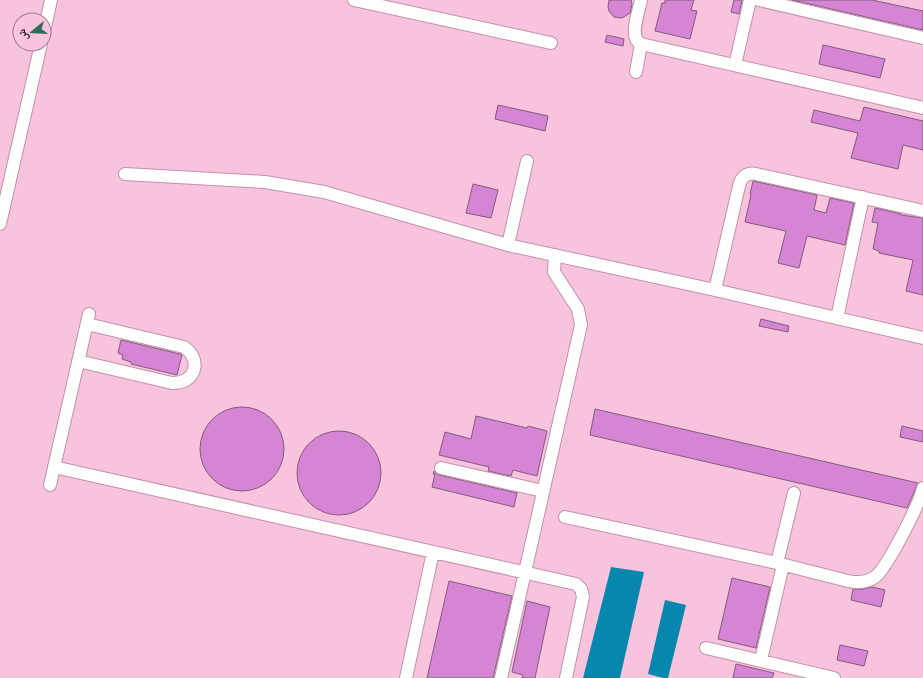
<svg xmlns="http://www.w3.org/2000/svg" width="923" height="678" font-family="'Sofia Sans Condensed','Noto Naskh Arabic',sans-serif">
<rect width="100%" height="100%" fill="#f8c3dc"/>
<!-- water -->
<path fill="#0787ae" d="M611 567 644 572 620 678H583Z
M665 600 686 605 668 678H663L648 674Z"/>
<!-- building -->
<path fill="#d585d3" stroke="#805c7e" d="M609 0H631L632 4 630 13 622 18 614 17 609 11 608 7Z
M665 0H694L691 10 697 11 690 39 655 31 662 3H665Z
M734 0H742L739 14 731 12Z
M792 0H872L923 11V30Z
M607 35 624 39 623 46 605 42Z
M823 45 885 59 880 78 819 64Z
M498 105 548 116 545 131 495 119Z
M864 107 923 121V150L903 145 898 169 851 158 858 133 811 122 814 110 860 121Z
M753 181 817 195 814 210 826 213 830 198 854 203 845 245 807 236 799 268 778 263 786 231 745 222 751 195 750 194Z
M473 184 498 190 491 218 466 213Z
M875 208 901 214V215L923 218V295L906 291 913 260 879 253V251L873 249 878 223 872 222Z
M761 319 789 326 788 332 759 326Z
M121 340 180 354 182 355 177 375 131 364V362L122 359 123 355 118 353Z
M200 449a42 42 0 1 1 84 0a42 42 0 1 1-84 0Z
M595 409 918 483 907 508 590 435Z
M476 416 527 428 528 426 547 431 537 476 513 470 511 476 488 471 489 467 439 455 445 432 471 439Z
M902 426 923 431V442L900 437Z
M297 473a42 42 0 1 1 84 0a42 42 0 1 1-84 0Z
M434 471 439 475 517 493 514 507 432 487 435 474H433Z
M732 578 770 587 756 648 718 639Z
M449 581 512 596 493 678H427Z
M872 587 885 590 881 607 851 600 853 589H863Z
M527 601 550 607 535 678H522L523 675 512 672Z
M840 645 868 651 864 666 837 660Z
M736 664 774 673 772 678H733Z"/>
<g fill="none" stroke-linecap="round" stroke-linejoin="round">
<!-- minor casing -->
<g stroke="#c391a9" stroke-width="14">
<path id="minor" d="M354 0 551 43
M641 0C639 12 628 37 641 44L923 108
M759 0 923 38
M44 32 51 0
M735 65 750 0
M636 72 641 44
M125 174 265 182 324 192 508 245 715 290 923 338
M0 224 41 44
M508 245 527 161
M715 290 739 186C741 177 747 172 756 174L923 211
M837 318 863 197
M78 361 172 383C195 384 203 360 184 347L87 324
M54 467 576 584 581 589 583 597 566 678
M441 468 543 491
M50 485 89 314
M565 517 777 563 848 581C857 583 866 583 875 577 887 568 919 505 923 488
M777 563 794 493
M706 648 834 678
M761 660 783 565
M406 678 433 552
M501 678 581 325 578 309 554 272 555 255"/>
</g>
<!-- minor -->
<use href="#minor" stroke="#fff" stroke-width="12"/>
</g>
<!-- north arrow -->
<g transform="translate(32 32) rotate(252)"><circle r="19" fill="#f8c3dc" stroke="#a17a8d"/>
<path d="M0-3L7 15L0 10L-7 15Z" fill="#2f6c57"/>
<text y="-6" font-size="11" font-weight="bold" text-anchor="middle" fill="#1f0d17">ش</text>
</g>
</svg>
